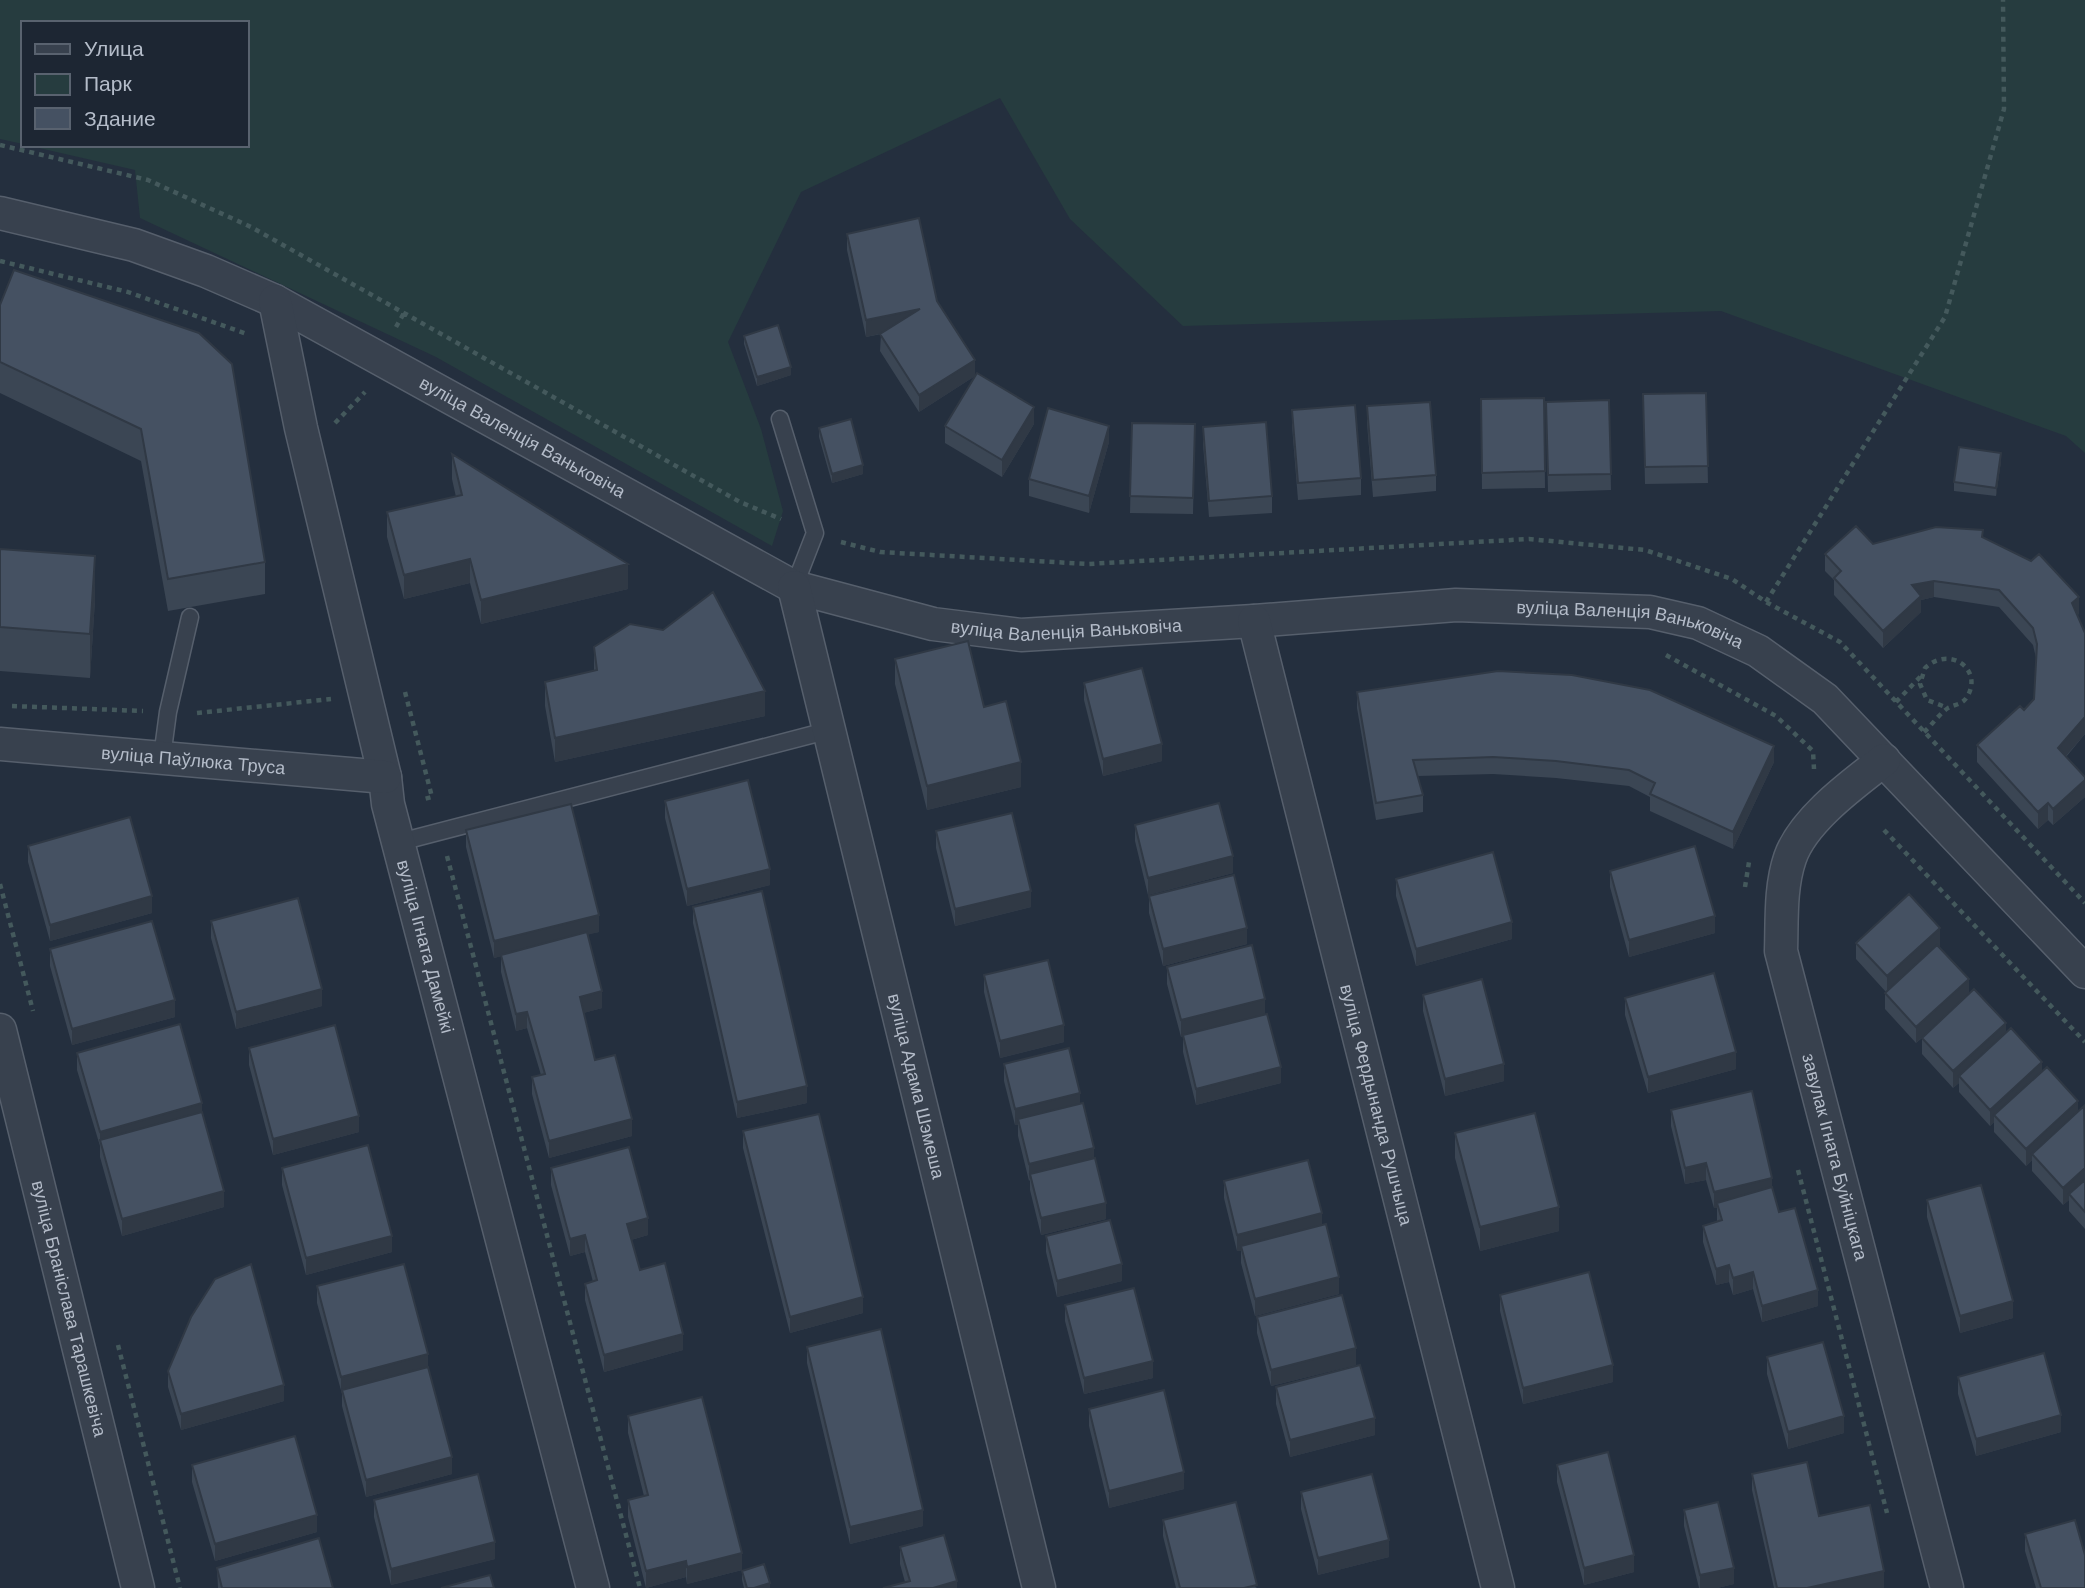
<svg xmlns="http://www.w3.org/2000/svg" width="2085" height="1588" font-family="Helvetica,sans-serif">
<rect width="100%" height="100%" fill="#242f3e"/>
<!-- green -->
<path fill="#263c3f" d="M0 0H2085V453L2066 436 1721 311 1183 326 1070 219 1000 98 801 192 728 342 761 429 783 511 772 546 436 357 140 218 135 170 26 145H247V23H23V144L0 139Z"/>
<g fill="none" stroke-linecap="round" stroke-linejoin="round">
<!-- service casing -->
<g stroke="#565f6c" stroke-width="19">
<path id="service" d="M780 419 815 533 794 587
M162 757 168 712 190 617
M400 842 830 730"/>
</g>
<!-- minor casing -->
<g stroke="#565f6c" stroke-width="35">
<g id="minor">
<path id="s1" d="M0 213 134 245 206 271 275 301 794 587 933 624 1021 635 1254 621 1456 605 1650 612 1698 623 1758 651 1825 699 2085 972"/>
<path id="s2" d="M275 301 301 428 385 777 388 804 593 1588"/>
<path id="s3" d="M794 587 1039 1588"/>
<path id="s4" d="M1254 621 1498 1588"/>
<path id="s5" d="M0 744 385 777"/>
<path id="s6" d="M1884 760C1853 784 1803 820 1790 858 1780 887 1782 921 1781 951L1947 1588"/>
<path id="s7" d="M0 1030 138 1588"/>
</g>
</g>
<!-- path -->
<path stroke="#44595c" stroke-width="4.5" stroke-dasharray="5 5" stroke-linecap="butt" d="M0 145 148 180 251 227 740 502 781 519
M0 261 128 292 247 334
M396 327 404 313
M335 423 365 392
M841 542 880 552 1088 564 1529 539 1645 550 1732 579 1766 602 1840 642 2085 903
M1766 602 1945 317 2004 109 2003 0
M1666 655 1776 716 1813 751 1814 769
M405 692 432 797 424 799
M1896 702 1921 676
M12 706 143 711
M197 713 331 699
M1924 732C1932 725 1939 714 1948 708 1955 704 1962 705 1967 697 1984 669 1949 645 1925 668L1920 684 1927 700 1948 708
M1884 830 2085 1042
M447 856 640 1588
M0 884 33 1011
M1745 887 1749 862
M1798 1170 1887 1513
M118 1345 180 1588"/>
<!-- service -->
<use href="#service" stroke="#38414e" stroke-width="16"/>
<!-- minor -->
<use href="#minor" stroke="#38414e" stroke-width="32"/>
</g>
<!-- wall -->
<path fill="#3b4654" d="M847 234 937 301 975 376 919 412 880 351 881 334 866 337 847 250Z
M14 270 265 562V594L168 611 141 461 0 393V305Z
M744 336 791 375 757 386 744 344Z
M1706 393 1708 483 1645 484 1643 394Z
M1544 398 1545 488 1482 489 1481 399Z
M1609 400 1611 490 1548 492 1546 402Z
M1367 406 1436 475V491L1373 497 1367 423Z
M1292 410 1361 478V495L1298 500 1292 426Z
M1132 423 1195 424 1193 514 1130 513Z
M1034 424 1002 477 945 443V426Z
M1203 427 1272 496V513L1209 517 1203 444Z
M819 428 863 474 832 483 819 437Z
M1109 442 1089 513 1029 496V479Z
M452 454 628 589 481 624 470 583 404 599 387 537V512L456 497 452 479Z
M2001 461 1996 496 1954 491V482Z
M1983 537 2079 614 2077 615 2085 633V734L2066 757 2085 777V797L2053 825 2048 820 2038 829 1977 762V745L2024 710 2034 699 2036 658 2033 645 1999 607 1934 597 1921 600V612L1883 648 1834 595V580L1825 571V554L1873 544Z
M0 549 95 600 90 678 0 671Z
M594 647 765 716 555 762 545 706V682L594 671Z
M895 659 984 707 1021 787 927 810 895 684Z
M1084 683 1162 761 1103 776 1084 700Z
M1357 692 1774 762 1733 849 1650 811V797L1629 786 1556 778 1493 774 1418 776 1423 795V812L1376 820 1357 708Z
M665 801 770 885 687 906 665 818Z
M1135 825 1233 873 1148 895 1135 841Z
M466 830 599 932 588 934 602 1008 583 1013 595 1060 632 1136 549 1158 532 1094V1077L541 1075 527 1028 516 1031 501 972V956L494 958 466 847Z
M936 831 1031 907 955 926 936 848Z
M28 846 152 913 50 941 28 862Z
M1610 871 1715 933 1629 957 1610 887Z
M1396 879 1512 939 1416 966 1396 896Z
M1149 896 1247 944 1163 966 1149 913Z
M693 907 807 1103 737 1118 693 923Z
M211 921 322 1006 236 1029 211 938Z
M1856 943 1940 945 1939 946 1969 995 2006 1032 2078 1112 2085 1107V1229L2069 1211V1200L2063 1205 2032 1171V1160L2026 1166 1994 1132V1122L1990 1126 1959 1092V1083L1953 1088 1922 1054V1038L1916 1043 1885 1009V993L1886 992 1856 959Z
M50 949 175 1017 72 1045 50 966Z
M1167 967 1265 1014 1281 1083 1196 1105 1183 1052V1036L1181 1037 1167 984Z
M984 975 1064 1042 1000 1058 984 992Z
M1423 995 1504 1081 1445 1096 1423 1011Z
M1625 998 1736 1069 1648 1093 1625 1015Z
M249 1048 359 1132 273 1155 249 1065Z
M77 1053 202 1114 224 1207 122 1236 100 1157V1146L77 1070Z
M1004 1064 1080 1104 1094 1158 1106 1219 1041 1235 1030 1190V1180L1029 1181 1018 1136V1125H1015L1004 1081Z
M1671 1110 1772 1188 1779 1212 1818 1306 1762 1322 1753 1289 1733 1295 1729 1282 1716 1285 1703 1242V1226L1717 1222V1208H1714L1706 1180 1685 1184 1671 1126Z
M743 1131 863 1313 790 1333 743 1148Z
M1455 1133 1559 1231 1480 1251 1455 1158Z
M282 1168 392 1252 306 1275 282 1185Z
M551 1168 648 1235 631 1240 640 1270 683 1350 604 1372 585 1300V1284L593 1282 591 1274 585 1252 570 1256 551 1185Z
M1224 1181 1322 1225 1339 1294 1255 1316 1241 1263V1251H1237L1224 1198Z
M1927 1200 2013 1318 1960 1333 1927 1217Z
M1046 1236 1122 1281 1057 1297 1046 1252Z
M317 1286 428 1367 452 1474 366 1497 342 1406V1394L317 1303Z
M1500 1295 1613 1382 1523 1404 1500 1311Z
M1065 1305 1153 1378 1084 1394 1065 1321Z
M1257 1317 1356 1365 1271 1386 1257 1333Z
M807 1347 923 1526 850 1544 807 1363Z
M1767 1357 1844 1433 1788 1449 1767 1374Z
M168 1371 284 1401 181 1430 168 1387Z
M1958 1377 2061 1432 1976 1456 1958 1394Z
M1276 1387 1375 1435 1290 1457 1276 1404Z
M1089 1409 1184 1489 1109 1508 1089 1426Z
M628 1416 742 1570 687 1584 686 1577 646 1588 628 1517V1500L644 1496 628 1433Z
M192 1465 317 1532 215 1561 192 1482Z
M1557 1465 1634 1572 1584 1585 1557 1482Z
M1752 1474 1819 1516 1884 1588H1774L1752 1490Z
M1301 1492 1389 1557 1318 1575 1301 1509Z
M374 1500 495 1559 391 1585 374 1517Z
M1684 1510 1734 1584 1717 1588H1699L1684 1526Z
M1163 1520 1257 1588H1176L1163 1536Z
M2025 1534 2085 1588H2036L2025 1551Z
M900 1547 957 1588 905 1582 900 1564Z
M217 1568 333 1588H218Z
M742 1571 770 1588H744L742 1580Z"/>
<!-- shaded-wall -->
<path fill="#303945" d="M920 309V325L866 337V320Z
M975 360V376L919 412V395Z
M791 367V375L757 386V377Z
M1034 407V424L1002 477V460Z
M1109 426V442L1089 513V496Z
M2001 453V461L1996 496V488Z
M863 465V474L832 483V474Z
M95 556V600L90 678V634Z
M470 559V583L404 599V575Z
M628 564V589L481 624V600Z
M1934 581V597L1921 600V612L1883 648V631L1912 585Z
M2079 597V614L2072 619V603Z
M765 691V716L555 762V738Z
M2085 717V734L2058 765V748Z
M1162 744V761L1103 776V759Z
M1774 746V762L1733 849V832Z
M1021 762V787L927 810V786Z
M2085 780V797L2053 825V809Z
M2048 803V820L2038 829V812Z
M1233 856V873L1148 895V878Z
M770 869V885L687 906V889Z
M1031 891V907L955 926V909Z
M152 896V913L50 941V925Z
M599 915V932L494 958V941Z
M1715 916V933L1629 957V940Z
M1512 922V939L1416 966V949Z
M1247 928V944L1163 966V949Z
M1940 928V945L1887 993V976Z
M1969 979V995L1916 1043V1027Z
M322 989V1006L236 1029V1012Z
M602 991V1008L580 1014V997Z
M1265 999V1015L1181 1037V1020Z
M175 1000V1017L72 1045V1029Z
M527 1012V1028L516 1031V1014Z
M2006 1023V1040L1959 1076V1083L1953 1088V1071Z
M1064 1025V1042L1000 1058V1041Z
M1736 1052V1069L1648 1093V1077Z
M2042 1062V1078L1994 1115V1122L1990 1126V1110Z
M1504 1064V1081L1445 1096V1079Z
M1281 1067V1083L1196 1105V1089Z
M807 1086V1103L737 1118V1102Z
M1080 1093V1109L1018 1119V1125H1015V1109Z
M2078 1101V1118L2032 1154V1160L2026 1166V1149Z
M202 1103V1120L100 1143V1132Z
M359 1116V1132L273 1155V1139Z
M632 1119V1136L549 1158V1141Z
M1094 1148V1165L1030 1174 1029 1181V1164Z
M1706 1163V1180L1685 1184V1168Z
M2085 1168V1185L2069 1194V1200L2063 1205V1188Z
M1772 1178V1195L1717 1203V1208H1714V1192Z
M224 1191V1207L122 1236V1219Z
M1106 1203V1219L1041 1235V1218Z
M1559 1207V1231L1480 1251V1227Z
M1322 1213V1230L1241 1246V1251H1237V1235Z
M648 1218V1235L627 1241V1224Z
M585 1235V1252L570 1256V1239Z
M392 1236V1252L306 1275V1258Z
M1122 1264V1281L1057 1297V1281Z
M1729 1265V1282L1716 1285V1269Z
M1753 1272V1289L1733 1295V1278Z
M1339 1277V1294L1255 1316V1299Z
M1818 1290V1306L1762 1322V1306Z
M863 1297V1313L790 1333V1317Z
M2013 1301V1318L1960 1333V1316Z
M683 1334V1350L604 1372V1355Z
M1356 1348V1365L1271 1386V1370Z
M428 1354V1371L342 1390 341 1394V1377Z
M1153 1361V1378L1084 1394V1378Z
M1613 1365V1382L1523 1404V1388Z
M284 1385V1401L181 1430V1414Z
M2061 1415V1432L1976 1456V1439Z
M1844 1416V1433L1788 1449V1432Z
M1375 1418V1435L1290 1457V1440Z
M452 1457V1474L366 1497V1480Z
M1184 1472V1489L1109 1508V1491Z
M923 1510V1526L850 1544V1527Z
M317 1515V1532L215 1561V1544Z
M1389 1540V1557L1318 1575V1558Z
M495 1542V1559L391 1585V1569Z
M742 1553V1570L687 1584V1567Z
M1634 1555V1572L1584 1585V1568Z
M686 1561V1577L646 1588V1571Z
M1734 1568V1584L1717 1588H1700V1575Z
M1884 1571V1588H1807Z
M957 1581V1588H933Z
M770 1583V1588H754Z"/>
<!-- building -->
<path fill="#455162" stroke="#303945" stroke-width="2" d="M919 218 937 301 975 360 919 395 880 334 920 309 866 320 847 234Z
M14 270 199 333 232 364 265 562 168 579 141 429 0 362V305Z
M778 325 791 367 757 377 744 336Z
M977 373 1034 407 1002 460 945 426Z
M1706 393 1708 466 1645 467 1643 394Z
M1544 398 1545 471 1482 473 1481 399Z
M1609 400 1611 474 1548 475 1546 402Z
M1430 402 1436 475 1373 480 1367 406Z
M1355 405 1361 478 1298 483 1292 410Z
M1048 408 1109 426 1089 496 1029 479Z
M851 419 863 465 832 474 819 428Z
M1266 422 1272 496 1209 501 1203 427Z
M1132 423 1195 424 1193 498 1130 496Z
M1959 447 2001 453 1996 488 1954 482Z
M452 454 628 564 481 600 470 559 404 575 387 512 462 495Z
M1856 526 1873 544 1936 527 1983 530 1982 537 2031 561 2039 554 2079 597 2072 603 2085 633V717L2058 748 2085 777V780L2053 809 2048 803 2038 812 1977 745 2020 706 2024 710 2034 699 2037 644 2033 628 1999 590 1934 581 1912 585 1921 596 1883 631 1834 578 1841 571 1825 554Z
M0 549 95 556 90 634 0 627Z
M713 592 765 691 555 738 545 682 597 670 594 647 630 624 663 630Z
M968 641 984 707 1006 701 1021 762 927 786 895 659Z
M1142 668 1162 744 1103 759 1084 683Z
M1498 671 1572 675 1650 690 1774 746 1733 832 1650 794 1655 783 1629 770 1556 761 1493 757 1413 760 1423 795 1376 803 1357 692Z
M748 780 770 869 687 889 665 801Z
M1219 803 1233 856 1148 878 1135 825Z
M571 804 599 915 494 941 466 830Z
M1012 813 1031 891 955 909 936 831Z
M130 817 152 896 50 925 28 846Z
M1695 846 1715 916 1629 940 1610 871Z
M1493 852 1512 922 1416 949 1396 879Z
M1234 875 1247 928 1163 949 1149 896Z
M762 891 807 1086 737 1102 693 907Z
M1909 894 1940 928 1887 976 1856 943Z
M298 898 322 989 236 1012 211 921Z
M152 921 175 1000 72 1029 50 949Z
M587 932 602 991 580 997 595 1060 615 1055 632 1119 549 1141 532 1077 545 1074 527 1012 516 1014 501 955Z
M1252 945 1265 999 1181 1020 1167 967Z
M1937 945 1969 979 1916 1027 1885 993Z
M1048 960 1064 1025 1000 1041 984 975Z
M1714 973 1736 1052 1648 1077 1625 998Z
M1482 979 1504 1064 1445 1079 1423 995Z
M1974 989 2006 1023 1953 1071 1922 1038Z
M1267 1014 1281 1067 1196 1089 1183 1035Z
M180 1024 202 1103 100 1132 77 1053Z
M335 1025 359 1116 273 1139 249 1048Z
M2011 1028 2042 1062 1990 1110 1959 1076Z
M1069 1048 1080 1093 1015 1109 1004 1064Z
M2047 1067 2078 1101 2026 1149 1994 1115Z
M1752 1091 1772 1178 1714 1192 1706 1163 1685 1168 1671 1110Z
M1083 1103 1094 1148 1029 1164 1018 1119Z
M2084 1106 2085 1168 2063 1188 2032 1154Z
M202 1112 224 1191 122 1219 100 1140Z
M1535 1113 1559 1207 1480 1227 1455 1133Z
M819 1114 863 1297 790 1317 743 1131Z
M368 1145 392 1236 306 1258 282 1168Z
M629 1147 648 1218 627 1224 640 1270 665 1263 683 1334 604 1355 585 1284 597 1280 591 1257 585 1235 570 1239 551 1168Z
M1095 1158 1106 1203 1041 1218 1030 1174Z
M1308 1160 1322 1213 1237 1235 1224 1181Z
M2085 1180V1212L2069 1194Z
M1981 1185 2013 1301 1960 1316 1927 1200Z
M1772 1187 1779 1212 1795 1208 1818 1290 1762 1306 1753 1272 1733 1278 1729 1265 1716 1269 1703 1226 1722 1220 1717 1203Z
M1110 1220 1122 1264 1057 1281 1046 1236Z
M1326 1224 1339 1277 1255 1299 1241 1246Z
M251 1264 284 1385 181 1414 168 1371 191 1317 215 1279Z
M404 1264 428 1354 341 1377 317 1286Z
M1589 1272 1613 1365 1523 1388 1500 1295Z
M1134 1288 1153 1361 1084 1378 1065 1305Z
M1342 1295 1356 1348 1271 1370 1257 1317Z
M881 1329 923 1510 850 1527 807 1347Z
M1823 1342 1844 1416 1788 1432 1767 1357Z
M2044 1353 2061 1415 1976 1439 1958 1377Z
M1360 1365 1375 1418 1290 1440 1276 1387Z
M428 1367 452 1457 366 1480 342 1390Z
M1164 1390 1184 1472 1109 1491 1089 1409Z
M702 1397 742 1553 687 1567 686 1561 646 1571 628 1500 648 1495 628 1416Z
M295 1436 317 1515 215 1544 192 1465Z
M1608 1452 1634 1555 1584 1568 1557 1465Z
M1807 1462 1819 1516 1870 1505 1884 1571 1807 1588H1777L1752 1474Z
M478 1474 495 1542 391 1569 374 1500Z
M1372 1474 1389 1540 1318 1558 1301 1492Z
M1236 1502 1257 1585 1244 1588H1180L1163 1520Z
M1718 1502 1734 1568 1700 1575 1684 1510Z
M2075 1520 2085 1555V1588H2041L2025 1534Z
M944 1535 957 1581 933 1588H883L910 1581 900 1547Z
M319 1538 333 1588H222L217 1568Z
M764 1564 770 1583 754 1588H747L742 1571Z
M490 1575 494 1588H441Z"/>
<g text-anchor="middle" stroke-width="5" stroke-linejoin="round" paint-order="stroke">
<!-- street labels -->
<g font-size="18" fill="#b4bcc9" stroke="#1d2633">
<text dy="6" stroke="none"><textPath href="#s1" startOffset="572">вуліца Валенція Ваньковіча</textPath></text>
<text dy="6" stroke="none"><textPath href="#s1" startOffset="1160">вуліца Валенція Ваньковіча</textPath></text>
<text dy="6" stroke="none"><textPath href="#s1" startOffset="1727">вуліца Валенція Ваньковіча</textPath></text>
<text dy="6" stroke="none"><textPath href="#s5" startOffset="194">вуліца Паўлюка Труса</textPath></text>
<text dy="6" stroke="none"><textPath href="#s2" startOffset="663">вуліца Ігната Дамейкі</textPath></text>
<text dy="6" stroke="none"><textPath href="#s3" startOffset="514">вуліца Адама Шэмеша</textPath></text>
<text dy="6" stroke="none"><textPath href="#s4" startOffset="499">вуліца Фердынанда Рушчыца</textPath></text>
<text dy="6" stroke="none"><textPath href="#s6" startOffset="444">завулак Ігната Буйніцкага</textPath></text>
<text dy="6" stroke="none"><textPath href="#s7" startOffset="287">вуліца Браніслава Тарашкевіча</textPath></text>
</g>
</g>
<!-- legend -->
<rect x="21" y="21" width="228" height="126" fill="#1d2633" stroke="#59626f" stroke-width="2"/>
<rect x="35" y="44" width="35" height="10" fill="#38414e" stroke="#59626f" stroke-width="2"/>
<text x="84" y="56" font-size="21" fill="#b4bcc9">Улица</text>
<rect x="35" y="74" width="35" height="21" fill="#263c3f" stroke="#59626f" stroke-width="2"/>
<text x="84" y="91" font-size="21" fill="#b4bcc9">Парк</text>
<rect x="35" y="108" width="35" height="21" fill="#455162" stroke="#59626f" stroke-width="2"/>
<text x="84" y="126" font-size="21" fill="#b4bcc9">Здание</text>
</svg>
